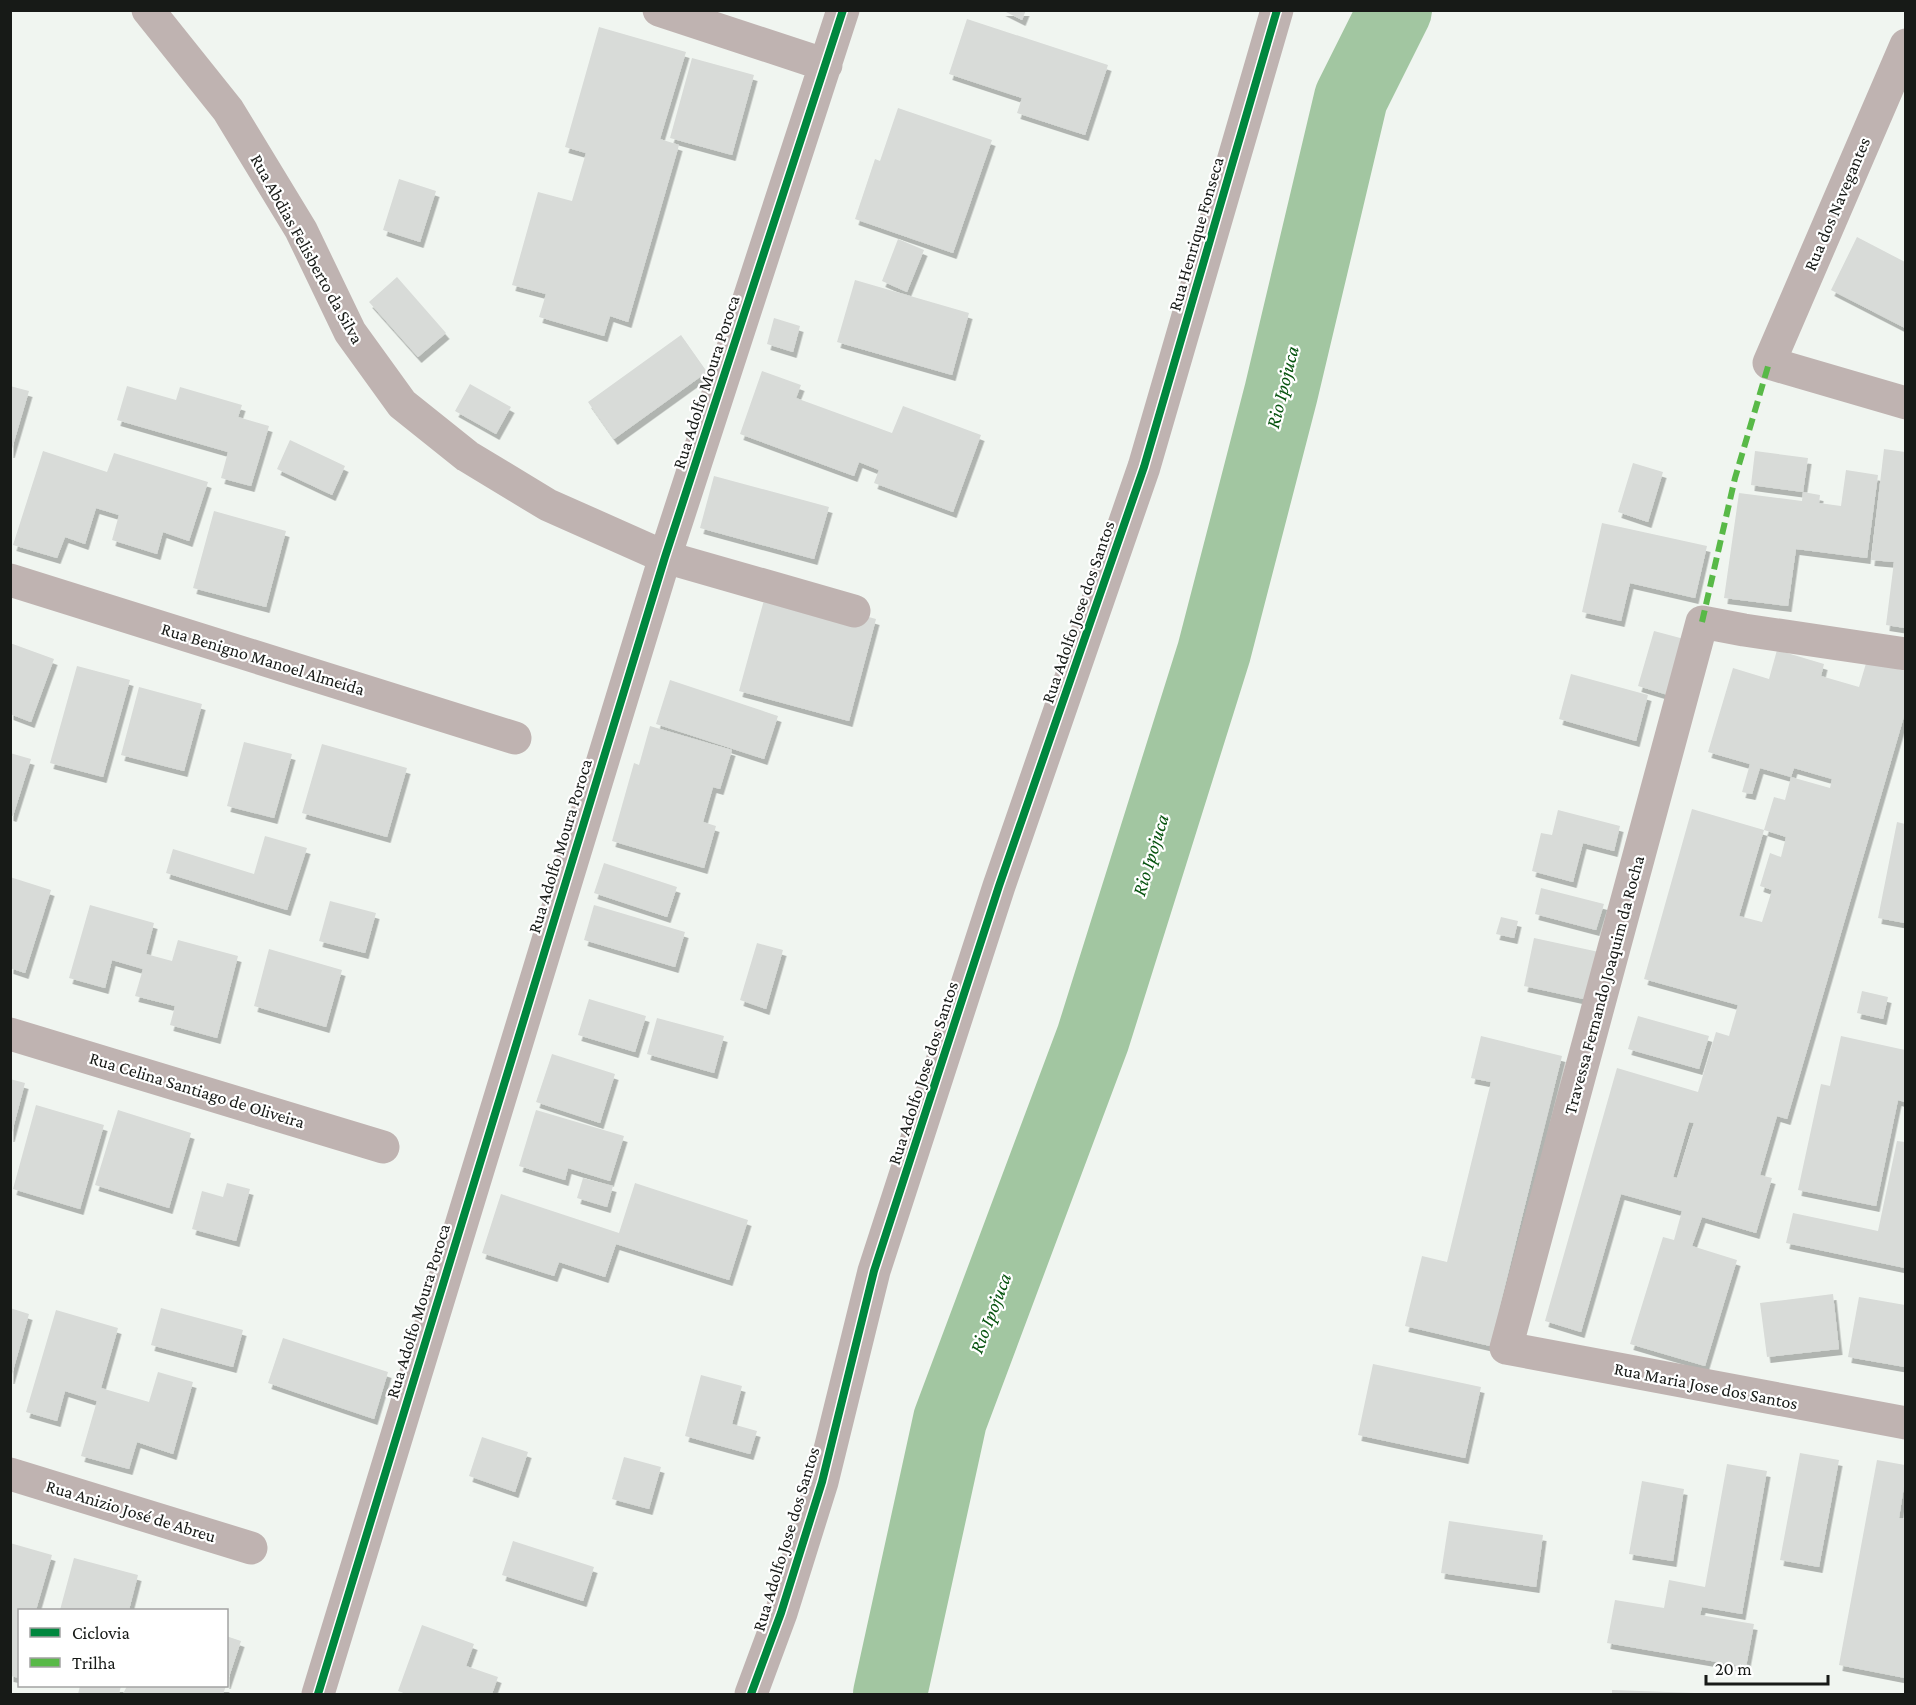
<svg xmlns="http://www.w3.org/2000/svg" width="1916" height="1705" font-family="'Crimson Pro',serif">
<defs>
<filter id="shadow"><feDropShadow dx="3.5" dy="6" stdDeviation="0" flood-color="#0004"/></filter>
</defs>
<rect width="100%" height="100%" fill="#f0f5f0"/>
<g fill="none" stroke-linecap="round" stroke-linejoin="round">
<!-- river -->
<path stroke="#a2c6a1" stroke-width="74" d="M890 1694 950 1420 1093 1038 1214 652 1281 393 1351 98 1395 10"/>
</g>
<!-- building -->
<path fill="#d8dbd8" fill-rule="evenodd" filter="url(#shadow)" d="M1002 10H1026L1022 20Z
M967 19 1108 65 1085 135 1017 113 1022 98 949 74Z
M599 27 686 52 660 139 679 145 628 322 610 316 604 336 539 317 546 294 512 285 538 192 572 201 586 153 565 147Z
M692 58 754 75 732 155 670 138Z
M898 108 992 140 953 253 855 219 875 159 880 161Z
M399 179 436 191 420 242 383 230Z
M1857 237 1905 262V328L1831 290Z
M898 239 924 250 907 292 882 281Z
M397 277 446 333 418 357 369 302Z
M855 280 969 313 952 375 837 342Z
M774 318 800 326 793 352 767 344Z
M681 335 707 372 614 439 588 402Z
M762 371 801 385 796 398 892 433 903 406 981 435 953 512 874 483 879 470 859 462 854 476 740 434Z
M470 384 511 407 496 434 455 411Z
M10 386 29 391 11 452H10Z
M127 386 176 400 180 387 242 405 238 417 269 426 251 486 221 478 228 452 117 420Z
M290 440 345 466 332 495 277 469Z
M1884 449 1905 452V628L1886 625 1894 562 1871 560Z
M43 451 107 472 114 453 208 482 189 541 163 532 157 554 112 540 119 515 96 508 85 544 65 537 57 558 13 545Z
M1755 451 1808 458 1803 492 1751 485Z
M1633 463 1663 472 1648 522 1618 512Z
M1846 470 1878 475 1867 558 1796 549 1788 606 1724 598 1739 493 1802 501 1803 492 1820 495 1819 503 1841 506Z
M714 476 829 507 814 559 700 528Z
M214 511 286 531 266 607 193 588Z
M1602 523 1707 546 1695 598 1630 583 1621 621 1582 612Z
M767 589 876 619 849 721 739 691Z
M1654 631 1684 639 1668 695 1638 686Z
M10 643 54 659 31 722 10 714Z
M1777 650 1824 664 1821 676 1859 687 1867 660 1905 671V713L1787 1119 1777 1116 1760 1175 1772 1178 1756 1233 1702 1217 1692 1246 1737 1260 1705 1366 1630 1344 1663 1237 1674 1240 1682 1211 1664 1206 1621 1194 1581 1332 1545 1321 1617 1068 1698 1092 1716 1032 1729 1036 1738 1005 1644 979 1692 809 1764 830 1739 916 1762 922 1772 890 1760 886 1770 853 1781 857 1786 837 1764 830 1774 797 1785 800 1791 777 1830 788 1832 779 1794 768 1791 777 1760 768 1752 794 1742 792 1750 764 1708 752 1733 668 1769 679ZM1689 1122 1694 1123 1677 1178 1673 1177Z
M77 666 130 680 103 777 50 763Z
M1571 674 1648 695 1636 741 1559 719Z
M670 680 778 716 764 759 656 724Z
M139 687 202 704 184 771 121 755Z
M650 726 732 750 720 789 713 787 703 822 716 826 704 868 612 841 634 763 639 765Z
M244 742 292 754 274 818 227 806Z
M322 744 407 768 387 837 302 813Z
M10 753 31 759 13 816 10 815Z
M1558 810 1620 826 1614 851 1583 843 1573 882 1532 871 1541 833 1552 835Z
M1897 822 1905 824V923L1878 918Z
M265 836 307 848 287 910 166 873 173 849 254 874Z
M604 863 677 887 667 917 594 893Z
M10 877 51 890 25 973 10 968Z
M1541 888 1604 904 1596 930 1535 914Z
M330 901 376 913 365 953 319 941Z
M90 905 154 923 146 954 172 961 178 940 238 956 217 1038 170 1025 175 1006 135 996 143 969 112 960 105 988 69 978Z
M594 905 685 932 675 967 584 940Z
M1501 917 1518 921 1514 938 1496 934Z
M1534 938 1599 952 1588 1000 1524 986Z
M757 943 783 950 766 1009 740 1000Z
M269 949 342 970 326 1027 254 1006Z
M1862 991 1888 997 1883 1019 1857 1013Z
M589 999 646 1016 635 1052 578 1035Z
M1638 1016 1709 1036 1699 1069 1628 1049Z
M657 1018 724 1036 714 1073 647 1054Z
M1481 1036 1562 1056 1490 1346 1405 1326 1422 1256 1447 1262 1491 1082 1471 1078Z
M1841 1036 1905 1050V1102L1898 1100 1876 1206 1798 1190 1821 1084 1830 1086Z
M552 1054 615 1074 600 1123 536 1102Z
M10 1079 25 1083 11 1136H10Z
M36 1105 104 1125 80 1209 13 1189Z
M118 1110 191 1133 169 1208 95 1185Z
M536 1110 624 1136 610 1181 568 1168 565 1180 519 1166Z
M1897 1141 1905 1142V1268L1786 1243 1793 1213 1878 1231Z
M583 1178 613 1186 607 1207 577 1198Z
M227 1183 250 1189 236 1241 192 1229 202 1191 223 1197Z
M635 1183 748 1220 729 1280 616 1244 605 1277 559 1262 554 1276 482 1253 501 1194 619 1233Z
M1833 1294 1839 1349 1767 1357 1760 1303Z
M1859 1297 1905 1305V1367L1848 1357Z
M10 1308 29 1314 11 1378H10Z
M161 1308 243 1330 233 1367 151 1345Z
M56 1310 118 1328 101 1388 149 1402 158 1372 193 1382 173 1454 137 1442 129 1469 81 1456 97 1401 65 1391 57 1421 26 1412Z
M283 1338 388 1372 374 1419 268 1383Z
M1373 1364 1481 1387 1465 1458 1358 1435Z
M701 1375 742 1386 732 1424 757 1431 750 1454 685 1436Z
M482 1437 528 1452 515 1492 469 1476Z
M1800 1453 1839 1460 1819 1567 1780 1560Z
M624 1457 661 1467 649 1509 612 1499Z
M1877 1460 1905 1465V1480L1899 1518 1905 1519V1678L1839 1665Z
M1727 1464 1767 1471 1742 1614 1702 1607 1700 1615 1754 1624 1746 1667 1607 1643 1615 1600 1664 1608 1669 1580 1705 1587Z
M1642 1481 1684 1489 1673 1561 1629 1554Z
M1449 1521 1543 1535 1536 1587 1441 1573Z
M513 1541 594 1567 583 1601 502 1575Z
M10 1543 52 1555 36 1610H20V1678L10 1676Z
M74 1558 138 1575 129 1610H60Z
M422 1625 474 1644 466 1666 498 1677 492 1694H407L398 1691Z
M226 1636 241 1641 227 1683H226Z
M80 1686H121L119 1694H78Z
M127 1686H226L223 1694H123Z
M1612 1690 1695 1693V1694H1612Z"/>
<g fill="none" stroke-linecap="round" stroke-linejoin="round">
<!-- street -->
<path stroke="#bfb3b1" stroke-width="33" d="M148 10 228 110 301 230 350 332 402 404 467 456 548 505 665 557 854 611
M659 10 826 65
M1906 45 1769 363 1906 403
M10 580 515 738
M1906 654 1744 630 1702 622 1506 1348 1906 1423
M10 1034 383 1147
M10 1474 251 1548
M318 1694 665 557 843 10
M751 1694 781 1613 822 1482 874 1271 999 886 1144 467 1277 10"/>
<!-- quiet -->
<path stroke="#58b947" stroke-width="6" stroke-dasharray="12 6" stroke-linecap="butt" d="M1702 622 1735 478 1769 363"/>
<!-- cycleway casing -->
<g stroke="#fff" stroke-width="11">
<path id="cycleway" d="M318 1694 665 557 843 10
M751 1694 781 1613 822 1482 874 1271 999 886 1144 467 1277 10"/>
</g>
<!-- cycleway -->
<use href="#cycleway" stroke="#00873e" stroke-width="8"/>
</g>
<g text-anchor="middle" stroke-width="4.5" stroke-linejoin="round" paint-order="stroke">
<!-- street labels -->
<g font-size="18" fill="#171a17" stroke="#fff">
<text transform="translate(1837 204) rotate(-67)" y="6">Rua dos Navegantes</text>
<text transform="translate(1196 234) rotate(-74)" y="6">Rua Henrique Fonseca</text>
<text transform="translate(307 249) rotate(61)" y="6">Rua Abdias Felisberto da Silva</text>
<text transform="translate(706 382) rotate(-72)" y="6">Rua Adolfo Moura Poroca</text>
<text transform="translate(1078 612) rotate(-71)" y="6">Rua Adolfo Jose dos Santos</text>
<text transform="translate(263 659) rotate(17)" y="6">Rua Benigno Manoel Almeida</text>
<text transform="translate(560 846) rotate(-73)" y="6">Rua Adolfo Moura Poroca</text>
<text transform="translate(1604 985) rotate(-75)" y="6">Travessa Fernando Joaquim da Rocha</text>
<text transform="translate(923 1073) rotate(-72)" y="6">Rua Adolfo Jose dos Santos</text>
<text transform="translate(197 1090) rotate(17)" y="6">Rua Celina Santiago de Oliveira</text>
<text transform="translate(418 1311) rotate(-73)" y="6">Rua Adolfo Moura Poroca</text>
<text transform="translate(1706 1386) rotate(11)" y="6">Rua Maria Jose dos Santos</text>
<text transform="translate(131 1511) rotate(17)" y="6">Rua Anizio José de Abreu</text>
<text transform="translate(786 1539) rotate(-73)" y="6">Rua Adolfo Jose dos Santos</text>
</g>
<!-- water labels -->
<g font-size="20" font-style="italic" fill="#07530f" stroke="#fff">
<text transform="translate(1282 387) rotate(-76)" y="7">Rio Ipojuca</text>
<text transform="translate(1150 855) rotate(-73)" y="7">Rio Ipojuca</text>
<text transform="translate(990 1313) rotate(-69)" y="7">Rio Ipojuca</text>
</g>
</g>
<!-- border -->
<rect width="1916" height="1705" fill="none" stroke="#171a17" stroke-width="24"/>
<!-- legend -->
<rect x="18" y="1609" width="210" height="78" fill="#ffffff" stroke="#a2a3a2" stroke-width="1.5"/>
<rect x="30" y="1628" width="30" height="9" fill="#00873e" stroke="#a2a3a2" stroke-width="1.5"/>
<text x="72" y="1639" font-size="18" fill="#171a17">Ciclovia</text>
<rect x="30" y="1658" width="30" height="9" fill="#58b947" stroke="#a2a3a2" stroke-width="1.5"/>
<text x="72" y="1669" font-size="18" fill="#171a17">Trilha</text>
<!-- scale -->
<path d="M1706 1675v9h122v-9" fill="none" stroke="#171a17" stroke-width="3"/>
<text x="1715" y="1675" font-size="18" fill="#171a17" stroke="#ffffff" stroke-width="4.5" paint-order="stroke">20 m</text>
</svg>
